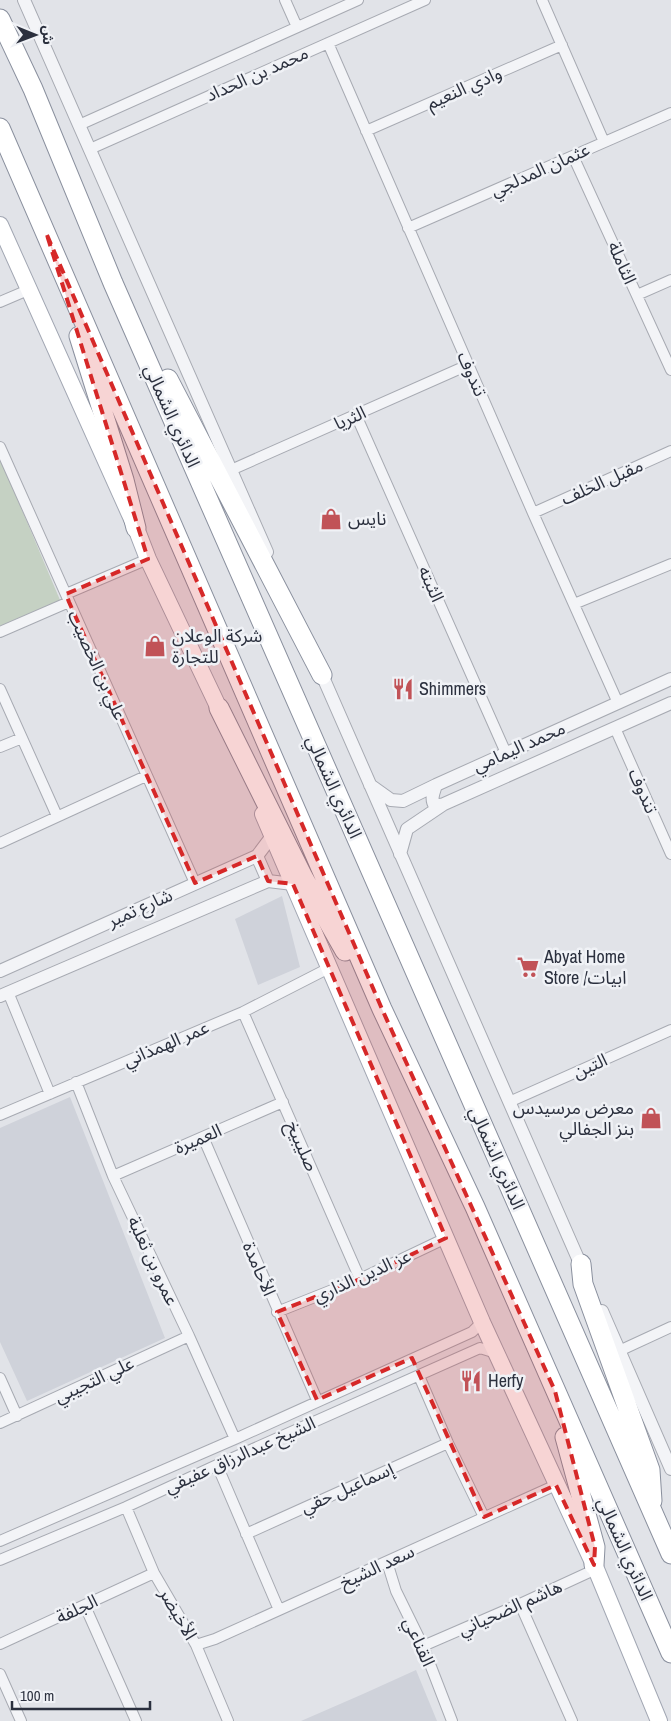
<svg xmlns="http://www.w3.org/2000/svg" width="671" height="1721" font-family="'Archivo Narrow','Noto Sans Arabic',sans-serif">
<rect width="100%" height="100%" fill="#e1e3e8"/>
<!-- built -->
<path fill="#cfd2da" d="M282 896 300 967 258 985 235 919Z
M70 1097 165 1338 27 1401 0 1342V1128Z
M416 1670 437 1721H301L363 1694Z"/>
<!-- green -->
<path fill="#c5d1c3" d="M0 458 60 600 0 626Z"/>
<g fill="none" stroke-linecap="round" stroke-linejoin="round">
<!-- minor casing -->
<g stroke="#a7aab2" stroke-width="12">
<path id="minor" d="M285 0 297 27
M542 0 604 142
M328 43 533 513 618 703
M79 125 358 0
M366 131 562 45
M90 149 425 0
M573 156 671 370
M408 228 671 113
M637 295 671 280
M0 302 28 290
M356 415 506 753
M0 447 195 883
M231 470 468 365
M533 513 671 451
M66 594 148 559
M574 604 671 564
M0 632 69 602
M0 689 57 816
M615 728 671 854
M0 747 22 738
M0 843 146 776
M8 992 50 1094
M243 1012 360 1279
M76 1082 113 1176 189 1336 235 1439
M509 1102 671 1030
M0 1115 243 1012 329 968
M203 1137 317 1400
M113 1176 283 1102
M277 1312 360 1279 446 1238
M619 1351 671 1327
M419 1376 448 1443 484 1517
M0 1378 17 1416
M0 1423 189 1336
M217 1465 279 1610
M126 1507 154 1573 196 1645 228 1721
M246 1534 448 1443
M0 1541 235 1439 472 1332 482 1322
M0 1560 126 1507 217 1465 480 1348 496 1353
M387 1562 396 1591 423 1646 452 1721
M520 1604 572 1721
M85 1606 136 1721
M0 1644 154 1573
M196 1645 215 1639 556 1485
M423 1646 520 1604 596 1569
M0 1674 21 1721"/>
</g>
<!-- tertiary casing -->
<g stroke="#a7aab2" stroke-width="14">
<path id="tertiary" d="M24 0 267 552
M319 668 583 1270
M370 785 391 800 403 801 436 785 671 679
M436 785C434 792 430 799 435 806L444 804
M400 854 407 829 444 804 671 703
M257 856 268 881
M0 971 257 856 272 836
M0 996 268 881 293 884
M602 1311 671 1469"/>
</g>
<!-- primary casing -->
<g stroke="#a2a7b3" stroke-width="18">
<path id="primary" d="M0 225 136 528 148 559 224 719
M263 814 482 1322 596 1569 659 1721"/>
</g>
<!-- motorway casing -->
<g stroke="#8a909e" stroke-width="21">
<path id="motorway" d="M0 19 33 89 113 283 671 1554
M0 128 382 1009 475 1207 671 1653
M79 336 124 480 136 528
M168 379 322 675
M219 708 303 877 345 951
M581 1264 583 1284 650 1470 652 1501
M565 1437 595 1547 594 1565"/>
</g>
<!-- minor -->
<use href="#minor" stroke="#f3f4f7" stroke-width="10"/>
<!-- tertiary -->
<use href="#tertiary" stroke="#f3f4f7" stroke-width="12"/>
<!-- primary -->
<use href="#primary" stroke="#fff" stroke-width="16"/>
<!-- motorway -->
<use href="#motorway" stroke="#fff" stroke-width="19"/>
</g>
<!-- marked area -->
<path fill="#d62828" fill-opacity="0.2" stroke="#d62828" stroke-width="4" stroke-dasharray="10 6" stroke-linejoin="round" d="M47 235 382 1009 555 1391 595 1547 594 1565 556 1485 484 1517 412 1358 317 1400 277 1312 360 1279 446 1238 293 884 268 881 257 856 195 883 69 602 66 594 148 559Z"/>
<!-- icons -->
<defs>
<g id="shop-bare" transform="scale(1.725)"><path d="M-5-2.5h2.3a2.7 3.5 0 0 1 5.4 0H5L5.5 6h-11ZM-1.5-2.5h3a1.5 2.3 0 0 0-3 0Z" fill="#c15257" stroke="#f0f2f6" stroke-width="2.5" paint-order="stroke"/></g>
<g id="restaurant-bare" transform="scale(1.725)"><path d="M-5-6h1v4h1v-4h1v4h1v-4h1v5L-1.5 .5V6h-2V.5L-5-1ZM5-6V6H3V1.5H1.5Q1.5-4 5-6Z" fill="#c15257" stroke="#f0f2f6" stroke-width="2.5" paint-order="stroke"/></g>
<g id="supermarket-bare" transform="scale(1.725)"><path d="M-6-5.5h2.5l.6 2H6L4.5 2H-2.5L-4.4-4H-6ZM-1.5 3.2a1.3 1.3 0 1 0 .1 0ZM3 3.2a1.3 1.3 0 1 0 .1 0Z" fill="#c15257" stroke="#f0f2f6" stroke-width="2.5" paint-order="stroke"/></g>
</defs>
<g fill-rule="evenodd">
<use href="#shop-bare" x="331" y="519"/>
<use href="#shop-bare" x="155" y="646"/>
<use href="#restaurant-bare" x="403" y="689"/>
<use href="#supermarket-bare" x="528" y="967"/>
<use href="#shop-bare" x="651" y="1118"/>
<use href="#restaurant-bare" x="471" y="1381"/>
</g>
<g text-anchor="middle" stroke-width="5" stroke-linejoin="round" paint-order="stroke">
<!-- street labels -->
<g font-size="18" fill="#2b303e" stroke="#f0f2f6">
<text transform="translate(257 74) rotate(-24)" y="6">محمد بن الحداد</text>
<text transform="translate(464 88) rotate(-24)" y="6">وادي النعيم</text>
<text transform="translate(540 170) rotate(-24)" y="6">عثمان المدلجي</text>
<text transform="translate(622 263) rotate(66)" y="6">الثاملة</text>
<text transform="translate(472 374) rotate(66)" y="6">تندوف</text>
<text transform="translate(172 416) rotate(66)" y="6">الدائري الشمالي</text>
<text transform="translate(350 418) rotate(-24)" y="6">الثريا</text>
<text transform="translate(602 482) rotate(-24)" y="6">مقبل الخلف</text>
<text transform="translate(431 584) rotate(66)" y="6">الثبته</text>
<text transform="translate(97 665) rotate(66)" y="6">علي بن الخصيب</text>
<text transform="translate(519 747) rotate(-24)" y="6">محمد اليمامي</text>
<text transform="translate(334 787) rotate(66)" y="6">الدائري الشمالي</text>
<text transform="translate(643 791) rotate(66)" y="6">تندوف</text>
<text transform="translate(140 908) rotate(-24)" y="6">شارع تمير</text>
<text transform="translate(166 1044) rotate(-23)" y="6">عمر الهمذاني</text>
<text transform="translate(590 1066) rotate(-24)" y="6">التين</text>
<text transform="translate(198 1139) rotate(-23)" y="6">العميرة</text>
<text transform="translate(302 1146) rotate(66)" y="6">صليبيخ</text>
<text transform="translate(497 1158) rotate(66)" y="6">الدائري الشمالي</text>
<text transform="translate(153 1261) rotate(65)" y="6">عمرو بن ثعلبة</text>
<text transform="translate(259 1269) rotate(67)" y="6">الأحامدة</text>
<text transform="translate(362 1276) rotate(-24)" y="6">عز الدين الذاري</text>
<text transform="translate(94 1380) rotate(-25)" y="6">علي التجيبي</text>
<text transform="translate(240 1455) rotate(-24)" y="6">الشيخ عبدالرزاق عفيفي</text>
<text transform="translate(347 1488) rotate(-24)" y="6">إسماعيل حقي</text>
<text transform="translate(625 1549) rotate(66)" y="6">الدائري الشمالي</text>
<text transform="translate(377 1567) rotate(-25)" y="6">سعد الشيخ</text>
<text transform="translate(510 1608) rotate(-24)" y="6">هاشم الضحياني</text>
<text transform="translate(77 1609) rotate(-25)" y="6">الجلفة</text>
<text transform="translate(178 1614) rotate(60)" y="6">الأخيضر</text>
<text transform="translate(419 1642) rotate(66)" y="6">القناعي</text>
</g>
<!-- poi labels -->
<g font-size="18" fill="#2b303e" stroke="#f0f2f6" text-anchor="start">
<text x="348" y="525">نايس</text>
<text x="172" y="642">شركة الوعلان<tspan x="172" dy="21">للتجارة</tspan></text>
<text x="419" y="695">Shimmers</text>
<text x="544" y="963">Abyat Home<tspan x="544" dy="21">Store /ابيات</tspan></text>
<text x="634" y="1114" text-anchor="end">معرض مرسيدس<tspan x="634" dy="21">بنز الجفالي</tspan></text>
<text x="488" y="1387">Herfy</text>
</g>
</g>
<!-- north arrow -->
<g transform="translate(35 35) rotate(91)" stroke="#f0f2f6" stroke-width="4" paint-order="stroke">
<path d="M0-4L9 19L0 12L-9 19Z" fill="#2b303e"/>
<text y="-8" font-size="14" font-weight="bold" text-anchor="middle" fill="#2b303e">ش</text>
</g>
<!-- scale -->
<path d="M12 1701v8h138v-8" fill="none" stroke="#2b303e" stroke-width="2.5"/>
<text x="20" y="1701" font-size="15" fill="#2b303e" stroke="#f0f2f6" stroke-width="4" paint-order="stroke">100 m</text>
</svg>
